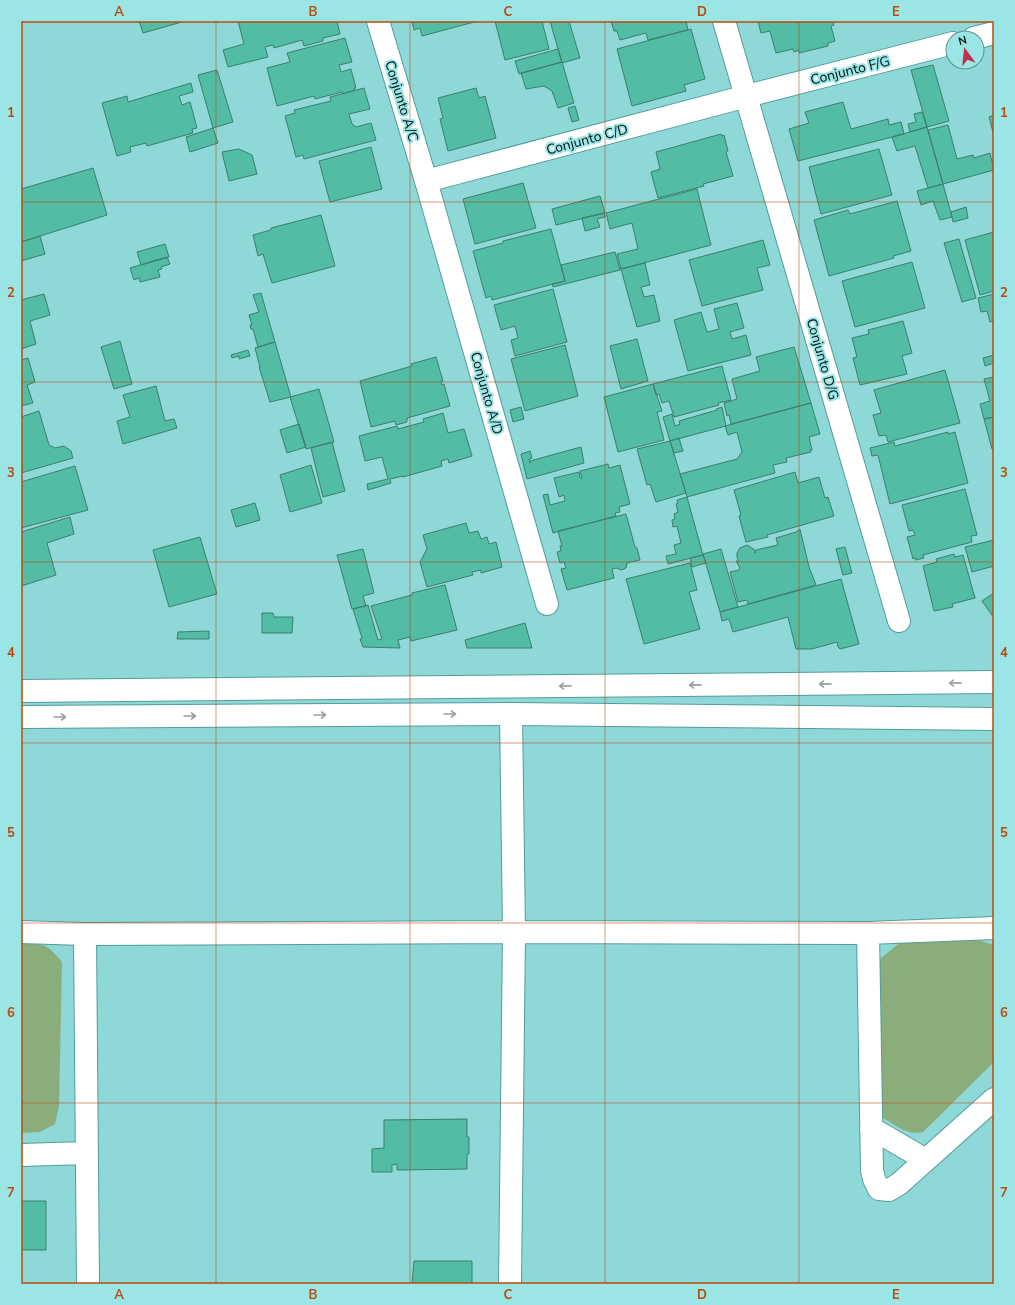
<svg xmlns="http://www.w3.org/2000/svg" width="1015" height="1305" font-family="'Nunito Sans',sans-serif">
<rect width="100%" height="100%" fill="#8fd8d8"/>
<!-- green -->
<path fill="#8bad7c" d="M902 941H981L994 945V1062L923 1132C908 1136 895 1125 882 1117L877 968 881 958Z
M21 944C45 944 46 943 62 962L59 1106 55 1124 40 1132 21 1133Z"/>
<!-- building -->
<path fill="#52bca4" stroke="#3c7e6e" d="M139 21H182V22L143 33Z
M238 21H337L340 34 323 38V41L304 46 302 40 274 48 273 45 265 47 268 57 228 67 223 50 244 44Z
M412 21H478L422 36 420 28 414 30Z
M495 21H542L549 49 505 60Z
M550 21H569L580 58 562 63Z
M611 21H686L688 30 648 40 646 33 620 40 617 31H614Z
M758 21H833L834 25 831 26 835 41 828 43V46L799 53V50L794 52 793 49 776 53 770 31 761 33Z
M691 29 705 79 684 85 686 91 632 106 617 49Z
M345 38 352 62 339 65 341 72 351 69 356 88H354L355 90 343 94 342 92 315 99 314 96 277 106 267 68 290 62 287 53Z
M558 49 562 62 519 74 515 61Z
M562 62 574 103 558 108 552 91 544 86 526 89 521 73Z
M933 65 949 121 927 127 911 70Z
M217 70 233 122 213 128 198 75Z
M191 83 193 92 179 96 182 105 190 102 197 128 192 129 193 133 147 146 146 143 130 147 131 152 117 156 102 103 127 96 128 102Z
M364 88 370 109 349 114 352 124 356 127 371 123 376 140 304 159 303 155 296 157 285 116 295 113 294 110 331 101 330 97Z
M476 88 479 98 485 96 496 138 448 151 440 119 443 118 438 98Z
M843 102 851 129 888 119 889 125 901 122 904 134 798 161 789 129 809 123 805 112Z
M575 106 579 120 572 122 568 108Z
M922 112 927 127 910 132 908 124 916 122 914 114Z
M994 115V136L989 117Z
M948 125 957 159 973 155 974 158 990 153 994 170 943 184 928 130Z
M927 127 943 184 928 188 915 146 897 151 892 137Z
M213 128 218 143 190 152 186 137Z
M721 134 722 136 724 135 728 151 726 152 733 176 703 184 704 186 658 198 651 172 660 169 656 152Z
M371 147 382 189 330 202 319 161Z
M239 149 252 155 257 174 229 181 222 152Z
M879 149 892 195 821 214 809 167Z
M93 168 107 215 21 242V189Z
M523 183 536 228 475 244 463 199Z
M943 184 952 217 940 220 933 201 921 205 917 191Z
M697 189 711 245 621 269 617 254 638 249 632 223 610 229 606 213Z
M600 196 605 213 556 225 552 209Z
M897 201 911 251 893 256 894 258 829 276 814 220 848 210 850 214Z
M966 207 968 218 953 222 951 212Z
M604 213 605 217 597 219 600 227 585 231 582 218Z
M321 215 335 266 272 283 263 254 258 256 253 235 271 230V228Z
M551 229 565 281 492 300 491 296 486 298 473 251 503 243V241Z
M994 232V291L980 295 965 240Z
M40 236 45 254 21 261V242Z
M959 239 976 298 962 302 944 243Z
M763 240 770 265 757 268 763 290 702 306 689 260Z
M165 244 169 257 141 265 137 252Z
M615 252 620 270 553 287 552 284 565 281 561 265Z
M167 257 170 264 161 267 162 269 158 270 160 277 140 282 139 278 134 280 130 268Z
M912 262 925 308 855 327 842 281Z
M645 263 650 285 641 287 644 297 654 295 660 321 637 327 621 269Z
M553 289 567 342 515 356 511 340 518 338 515 326 501 330 494 305Z
M261 293 275 342 258 347 253 329H251L250 325H252L249 315 259 312 253 295Z
M44 294 50 315 30 321 36 344 21 349V300Z
M994 294V321L990 322 987 311 981 312 978 298Z
M737 303 744 328 730 332 732 339 746 335 751 355 688 371 674 320 701 312 707 332 719 329 714 309Z
M903 321 912 353 902 356 907 374 860 385 853 358 857 357 852 338 869 334 868 330Z
M637 339 648 381 621 389 610 346Z
M120 341 132 384 114 389 101 347Z
M275 342 291 397 270 402 259 367H260L255 348Z
M565 345 578 396 525 411 511 359Z
M794 347 811 403 731 424 729 415 727 416 724 403 737 399 732 379 760 371 756 357Z
M248 350 250 356 239 359V356L232 358 231 355Z
M994 355V363L985 366 983 358Z
M436 357 443 381H441L442 385 444 384 450 406 407 418V422L396 425 395 421 371 427 360 381 412 366 411 364Z
M28 358 35 382 27 385 33 403 21 406V360Z
M722 366 731 400 718 403 719 405 674 417 669 401 662 403 659 394 656 395 653 384Z
M945 370 960 423 888 442 886 435 879 436 873 415 881 413 874 390Z
M994 377V417L984 419 980 404 990 401 984 379Z
M653 384 662 411 657 412 664 440 618 452 604 397Z
M156 386 165 421 174 419 177 428 123 444 117 421 130 417 123 395Z
M319 389 334 442 306 449 290 397Z
M811 403 820 434 809 437 812 450H810L811 452 786 458 787 462 773 465 775 473 687 497 680 474 737 459 742 452 737 432 728 435 725 426Z
M521 407 524 419 513 422 510 410Z
M722 407 726 426 670 441 663 417 672 414 675 426 680 424 679 421 717 410 716 409Z
M39 411 49 445 55 448 64 446 71 451 73 458 21 473V417Z
M443 413 448 433 464 429 472 456 449 463 448 459 441 461 442 466 403 477V476L390 479 391 483 368 490 367 484 388 479 382 457 365 461 359 436 397 426 398 429 424 422 423 419Z
M994 417V449H992L984 419Z
M299 424 306 447 287 453 280 430Z
M948 432V434L955 432 968 483 890 504 878 455 872 456 870 448 894 442 895 446Z
M679 438 683 451 674 453 670 441Z
M670 441 686 493 656 502 650 484 647 485 637 449Z
M332 442 345 491 323 497 311 448Z
M581 447 584 463 527 479 521 454 530 451 532 458 529 459 530 463V461Z
M608 464 609 468 620 465 630 504 619 507 620 512 615 513 616 516 553 533 543 495 548 494 550 505 565 501 564 495 559 497 554 478 579 472 580 478H582L580 471Z
M311 465 322 503 290 512 280 475Z
M75 466 88 510 21 528V482Z
M795 472 798 483 819 477 825 498 828 497 834 516 767 535 768 537 746 542 739 516 741 515 734 490Z
M965 489 977 535 971 536 972 542 923 555 924 558 916 560V558L913 559 907 537 915 535 913 530 909 531 902 505Z
M687 497 703 555 668 564 666 556 676 554 674 545 681 543 677 526 673 527 672 520 675 519 674 514 678 512 676 504 678 503 677 500Z
M255 503 260 520 236 527 231 510Z
M626 514 635 547 637 548 640 560 627 563 626 568 624 569 621 570 617 568 612 569 614 578 567 590 561 569 566 568 564 562 560 563 557 552 561 551 560 546H562L558 531Z
M70 517 74 534 47 543 56 575 21 586V532Z
M466 523 469 533 478 531 481 539 487 537 489 544 496 542 502 567 481 573V570L472 572 473 575 427 587 420 562 427 549 423 535Z
M800 529 809 567 816 585 748 604 747 600 738 602 730 572 739 570 740 568 736 561H739L737 558V553L740 548 747 545 755 550V553L756 550 778 545 776 538 796 532Z
M200 537 217 594 169 607 153 550Z
M994 540V566L972 572 965 547Z
M845 547 852 573 843 575 836 549Z
M363 549 374 593 363 596 366 606 352 609 337 555Z
M721 549 738 607 720 612 703 554Z
M954 554 955 557 963 555 975 598 952 604 953 607 934 611 923 566 937 562 936 559Z
M703 555 706 563 692 567 690 558Z
M690 563 697 590 689 592 700 629 644 644 626 579Z
M841 579 859 644 840 649 838 647 837 642 812 649H796L788 617 733 632 729 619 722 621 720 612Z
M445 585 457 630 411 641 410 637 398 640 400 648 363 647 360 639 362 638 353 609 368 605 378 640 382 639 371 606 412 595V593Z
M994 593V618L982 601Z
M262 613H273L274 617H293L292 633H262Z
M525 623 532 648H467L465 640Z
M209 631V639H177L178 632Z
M467 1119V1137H469V1154H467V1169L397 1170V1164L392 1165V1172H372V1149L384 1148V1120Z
M21 1201H46V1250H21Z
M414 1261H472V1284H412Z"/>
<g fill="none" stroke-linecap="round" stroke-linejoin="round">
<!-- minor casing -->
<g stroke="#539c9c" stroke-width="24">
<path id="minor" d="M378 21 426 181 547 604
M724 21 899 621
M974 38 994 33
M426 181 747 96 953 43
M21 932 85 934 514 932 868 933 994 928
M868 933 872 1170 874 1179 879 1189 889 1190 899 1184 994 1099
M85 934 88 1284
M871 1128 926 1160
M21 1155 87 1153
M510 1284 514 932 511 714"/>
</g>
<!-- tertiary casing -->
<g stroke="#539c9c" stroke-width="24">
<path id="tertiary" d="M21 691 994 682
M21 717 511 714 994 719"/>
</g>
<!-- minor -->
<use href="#minor" stroke="#fff" stroke-width="22"/>
<!-- tertiary -->
<use href="#tertiary" stroke="#fff" stroke-width="22"/>
</g>
<!-- one-way arrows -->
<defs><path id="oneway-shaft" d="M-6 0H5M1.5-3L5.5 0L1.5 3" fill="none" stroke-width="1.6" stroke-linecap="round" stroke-linejoin="round"/></defs>
<g stroke="#99a1a1">
<use href="#oneway-shaft" transform="translate(955 683) rotate(179)"/>
<use href="#oneway-shaft" transform="translate(825 684) rotate(179)"/>
<use href="#oneway-shaft" transform="translate(695 685) rotate(179)"/>
<use href="#oneway-shaft" transform="translate(565 686) rotate(179)"/>
<use href="#oneway-shaft" transform="translate(450 714)"/>
<use href="#oneway-shaft" transform="translate(320 715)"/>
<use href="#oneway-shaft" transform="translate(190 716)"/>
<use href="#oneway-shaft" transform="translate(60 717)"/>
</g>
<!-- grid -->
<path fill="none" stroke="#ba4b0e" stroke-width="1" stroke-opacity="0.55" d="M216 21V1284M410 21V1284M605 21V1284M799 21V1284M21 202H994M21 382H994M21 562H994M21 743H994M21 923H994M21 1103H994"/>
<g text-anchor="middle" stroke-width="4" stroke-linejoin="round" paint-order="stroke">
<!-- street labels -->
<g font-size="14" fill="#001414" stroke="#9ce5e5">
<text transform="translate(850 70) rotate(-14)" y="5">Conjunto F/G</text>
<text transform="translate(402 101) rotate(73)" y="5">Conjunto A/C</text>
<text transform="translate(587 139) rotate(-15)" y="5">Conjunto C/D</text>
<text transform="translate(823 359) rotate(74)" y="5">Conjunto D/G</text>
<text transform="translate(487 393) rotate(74)" y="5">Conjunto A/D</text>
</g>
</g>
<!-- border -->
<rect width="1015" height="1305" fill="none" stroke="#9ce5e5" stroke-width="44"/>
<!-- north arrow -->
<g transform="translate(965 50) rotate(345)"><circle r="19" fill="#9ce5e5" stroke="#5e9191"/>
<path d="M0-3L7 15L0 10L-7 15Z" fill="#c2314a"/>
<text y="-6" font-size="11" font-weight="bold" text-anchor="middle" fill="#001414">N</text>
</g>
<rect x="22" y="22" width="971" height="1261" fill="none" stroke="#ba4b0e" stroke-width="1.5"/>
<g font-size="13" text-anchor="middle" font-weight="bold" fill="#ba4b0e">
<text x="119" y="16">A</text>
<text x="313" y="16">B</text>
<text x="508" y="16">C</text>
<text x="702" y="16">D</text>
<text x="896" y="16">E</text>
<text x="11" y="117">1</text>
<text x="1004" y="117">1</text>
<text x="11" y="297">2</text>
<text x="1004" y="297">2</text>
<text x="11" y="477">3</text>
<text x="1004" y="477">3</text>
<text x="11" y="657">4</text>
<text x="1004" y="657">4</text>
<text x="11" y="837">5</text>
<text x="1004" y="837">5</text>
<text x="11" y="1017">6</text>
<text x="1004" y="1017">6</text>
<text x="11" y="1197">7</text>
<text x="1004" y="1197">7</text>
<text x="119" y="1299">A</text>
<text x="313" y="1299">B</text>
<text x="508" y="1299">C</text>
<text x="702" y="1299">D</text>
<text x="896" y="1299">E</text>
</g>
</svg>
